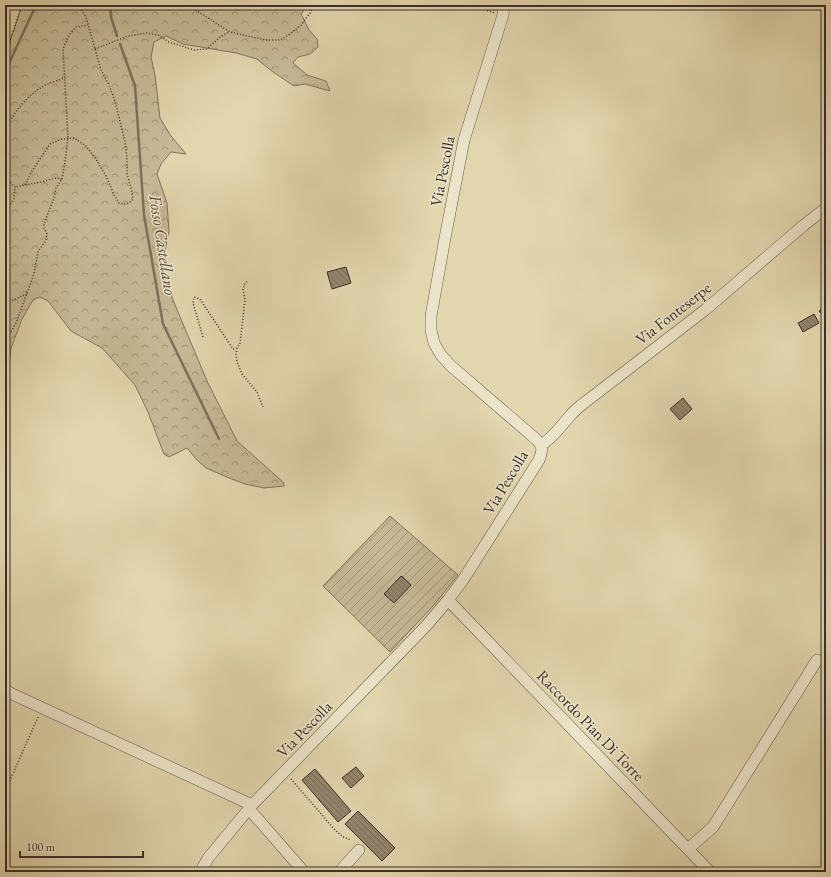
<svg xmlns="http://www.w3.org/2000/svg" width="831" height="877" font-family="'EB Garamond',serif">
<defs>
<pattern id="forest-crowns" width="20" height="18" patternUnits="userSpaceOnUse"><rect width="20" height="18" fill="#c6ba97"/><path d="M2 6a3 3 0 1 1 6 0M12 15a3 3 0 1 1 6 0" fill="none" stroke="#a2987b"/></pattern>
<pattern id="garden-furrows" width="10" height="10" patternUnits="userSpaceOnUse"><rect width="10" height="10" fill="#c6ba97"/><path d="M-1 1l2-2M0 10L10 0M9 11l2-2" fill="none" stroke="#a2987b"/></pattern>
<pattern id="building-back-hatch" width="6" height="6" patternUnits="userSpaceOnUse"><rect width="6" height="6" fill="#92866e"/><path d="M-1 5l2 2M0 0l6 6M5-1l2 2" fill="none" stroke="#786e5a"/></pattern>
</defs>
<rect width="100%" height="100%" fill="#e2d6ae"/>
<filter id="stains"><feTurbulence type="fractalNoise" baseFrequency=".005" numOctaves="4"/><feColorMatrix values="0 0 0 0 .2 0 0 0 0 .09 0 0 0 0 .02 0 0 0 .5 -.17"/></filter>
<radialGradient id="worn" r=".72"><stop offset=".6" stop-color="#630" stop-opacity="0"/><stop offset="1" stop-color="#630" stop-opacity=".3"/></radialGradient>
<!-- forest -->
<path fill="url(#forest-crowns)" stroke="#807460" d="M22 5H307L301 14 309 30 317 39 318 47 310 54 298 57 293 63 307 75 326 81 330 91 305 84 294 86 273 72 257 59 236 53 183 44 166 36 154 42 151 57 155 75 160 118 171 136 186 154 171 152 161 164 157 174 167 203 169 231 165 251V272L173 300 207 381 237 441 284 483V486L264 488 245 484 227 477 206 468 197 460 187 448 169 457 164 454 148 412 135 385 102 348 71 331 48 301 40 297 33 300 22 319 11 348 8 372 5 424V57L8 53 10 41Z"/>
<!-- garden -->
<path fill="url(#garden-furrows)" stroke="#807460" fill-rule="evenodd" d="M390 516 458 575 434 605 390 652 323 586ZM402 576 411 585 394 603 385 594Z"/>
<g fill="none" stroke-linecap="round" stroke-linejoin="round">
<!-- stream -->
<path stroke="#7d715e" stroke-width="2.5" d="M110 5 111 17 117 36
M120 44 135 86 144 215 163 324 219 439
M5 72 36 5"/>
</g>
<!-- building -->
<path fill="url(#building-back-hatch)" stroke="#3b2f29" d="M346 267 351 283 332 289 327 272Z
M826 306V314L823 316 819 311Z
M814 314 819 323 803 332 798 323Z
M683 398 692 409 680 420 670 409Z
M401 576 411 585 394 603 384 594Z
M356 767 364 776 351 788 342 778Z
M315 769 351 811 338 822 302 780Z
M358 811 395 848 382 861 345 824Z"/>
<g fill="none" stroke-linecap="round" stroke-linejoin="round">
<!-- minor casing -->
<g stroke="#65594a" stroke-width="12">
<path id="minor" d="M541 445C553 438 560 427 569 417 574 411 581 405 588 400L705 310 804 225 826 208
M448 600 710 872
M5 689 10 693 252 805
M249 809 304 872
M688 849 713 827 817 660
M200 872 209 857 252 805 426 626 448 600 463 580 539 460C542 451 544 448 537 440L451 366 441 355 434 343 431 330V316L445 238 464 140 503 15 504 5
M339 872 359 850"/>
</g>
<!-- path -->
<path stroke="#3b2f29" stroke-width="1.5" stroke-dasharray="1 2" stroke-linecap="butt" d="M188 5 230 32 266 40H280L290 34 301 25 310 13 314 5
M470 5 495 13
M95 49 128 36 147 33 158 35 169 42 194 50 207 49 220 37 229 32
M5 57 8 53 10 41 22 5
M5 129C15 111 28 94 47 84 53 82 59 80 65 78
M62 179 65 162 68 138 63 49 69 35 76 27 88 25
M5 180 9 181 15 187 14 199 5 212
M25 185 32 171 50 144 62 139 74 138 86 146 96 159 107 178 114 195 119 203C126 205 129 204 133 199L131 188 127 174V158L125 142 115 101 109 85 101 70 86 17 79 5
M5 309 8 302 27 294
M203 337 193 303 194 297 200 299 233 349 237 348 240 343 245 300 243 289 245 283 248 281
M5 342 16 323 34 274 38 252 46 240 47 234 44 228V224L54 198 56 188 62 179 56 178 41 182 15 187
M237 348 236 354 237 362 242 374 257 392 263 407
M291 779 335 830 343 837 351 840
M5 792 38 717"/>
<!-- minor -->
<use href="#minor" stroke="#ece4ca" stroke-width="11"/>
</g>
<g text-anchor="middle" stroke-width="3" stroke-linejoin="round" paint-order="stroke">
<!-- street labels -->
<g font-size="16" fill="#3b2f29" stroke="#ece4ca">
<text transform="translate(442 171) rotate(-79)" y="6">Via Pescolla</text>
<text transform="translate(673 313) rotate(-38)" y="6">Via Fonteserpe</text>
<text transform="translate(505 482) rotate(-59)" y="6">Via Pescolla</text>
<text transform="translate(591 725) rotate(46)" y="6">Raccordo Pian Di Torre</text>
<text transform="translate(304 729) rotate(-46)" y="6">Via Pescolla</text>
</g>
<!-- water labels -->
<g font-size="17" font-style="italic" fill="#564a3f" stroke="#ece4ca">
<text transform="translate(163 245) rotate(81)" y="6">Fosso Castellano</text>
</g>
</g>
<!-- margin -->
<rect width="831" height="877" fill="none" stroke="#e2d6ae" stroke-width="20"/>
<rect x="6" y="6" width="819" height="865" fill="none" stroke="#3b2f29" stroke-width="2"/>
<rect x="10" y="10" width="811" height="857" fill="none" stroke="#3b2f29"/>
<!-- scale -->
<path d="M20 851v6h123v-6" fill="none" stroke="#3b2f29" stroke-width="2"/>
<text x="26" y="851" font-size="12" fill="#3b2f29" stroke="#ece4ca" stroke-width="3" paint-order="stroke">100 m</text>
<rect width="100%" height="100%" filter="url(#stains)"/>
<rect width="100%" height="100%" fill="url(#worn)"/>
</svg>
